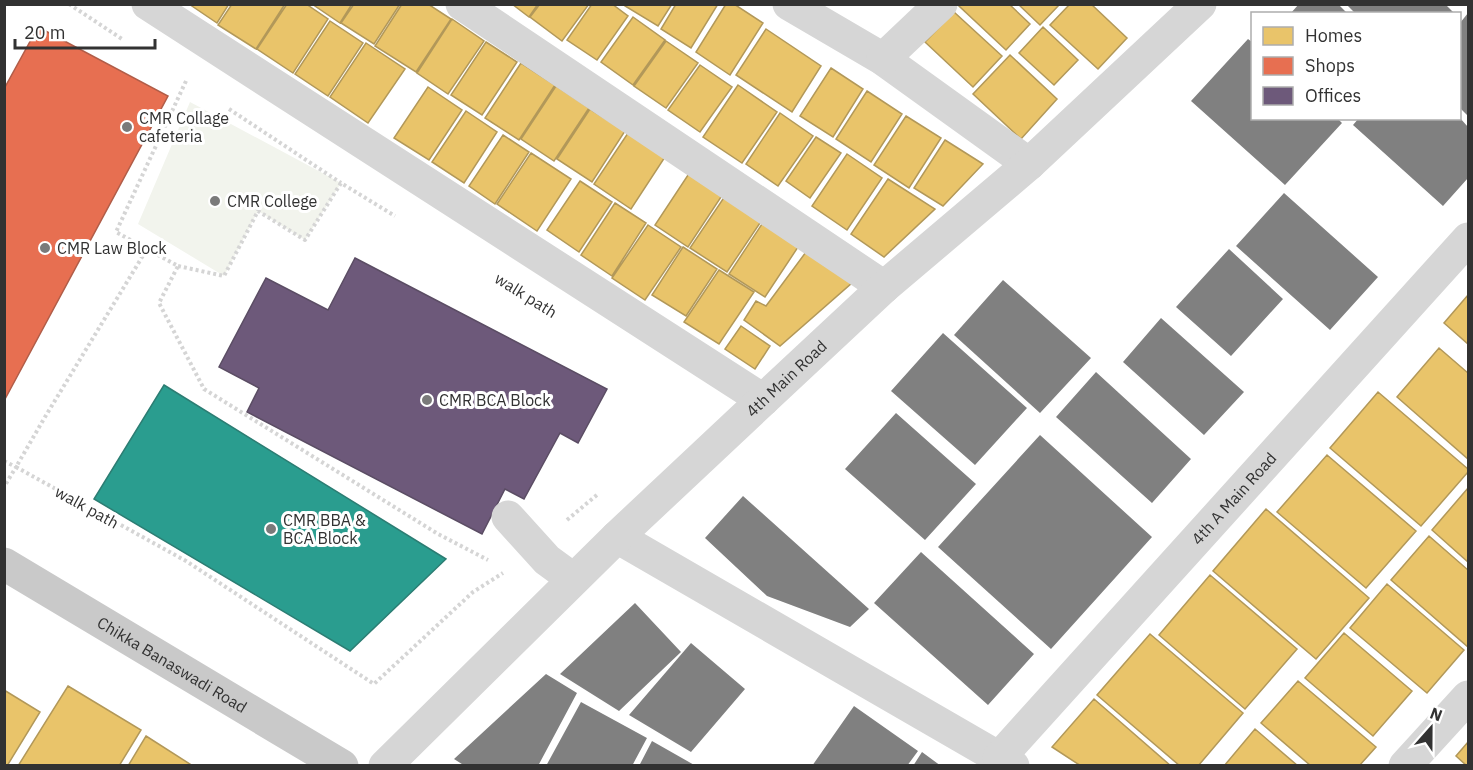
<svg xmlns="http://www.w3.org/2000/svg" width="1473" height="770" font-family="'IBM Plex Sans',sans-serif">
<rect width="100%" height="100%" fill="#fff"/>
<!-- green -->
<path fill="#f2f4ed" d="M190 102 341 183 305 240 258 211 224 276 138 224Z"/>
<!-- homes -->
<path fill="#e9c46a" stroke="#b29859" stroke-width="1.5" d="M189 4H229L217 23Z
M232 4H285L256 49 218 25Z
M287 4H306L328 19 293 73 257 49Z
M312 4H352L340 23Z
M354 4H400L374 44 341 23Z
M402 4H428L451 19 416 72 375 46Z
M512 4H538L529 17Z
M540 4H589L562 41 530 17Z
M592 4H612L628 16 597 60 567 40Z
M626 4H672L658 26 625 6Z
M676 4H718L691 48 661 29Z
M726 4H734L763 23 730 75 696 52Z
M960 4H1009L1030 24 1006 50 959 6Z
M1018 4H1060L1040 25Z
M1070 4H1091L1127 38 1098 69 1050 25Z
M954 12 1002 56 973 87 925 42Z
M633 17 665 40 633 85 601 62Z
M452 19 484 41 448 94 417 73Z
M330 21 363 43 328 96 295 74Z
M1043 27 1078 60 1054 85 1019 53Z
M766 29 821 66 792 112 736 75Z
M666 41 698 63 666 108 634 86Z
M486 42 517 62 482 115 451 95Z
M366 43 405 69 368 123 330 97Z
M1010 55 1057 99 1021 139 973 94Z
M521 63 555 85 519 140 485 118Z
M700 65 732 87 700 132 668 110Z
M831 68 863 89 833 137 800 116Z
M738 85 777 112 742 163 703 137Z
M556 86 589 108 554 161 521 139Z
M428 87 462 110 429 160 394 138Z
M867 91 902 114 871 162 836 139Z
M590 109 625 131 592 182 557 159Z
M466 111 497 132 464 183 432 162Z
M780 113 813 136 778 186 746 164Z
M906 116 941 138 909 188 874 165Z
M628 133 665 157 631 209 594 184Z
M503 135 529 152 495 204 469 186Z
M816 137 841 153 810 198 786 181Z
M945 140 983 164 943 206 914 188Z
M531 153 571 179 537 231 497 204Z
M847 154 882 178 847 230 812 206Z
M690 172 723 194 688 247 655 225Z
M888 179 935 209 884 257 851 234Z
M580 181 612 202 579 252 547 230Z
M725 196 762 220 727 272 690 248Z
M615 203 646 223 612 276 581 255Z
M764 221 800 244 765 297 729 274Z
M648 225 681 247 645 300 612 278Z
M683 247 717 269 686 316 652 295Z
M806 252 853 282 780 346 744 320 756 301 766 306Z
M719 270 754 292 719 344 684 322Z
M1468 295V344L1444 323Z
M741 326 770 346 755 369 725 349Z
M1439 348 1468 373V459L1397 397Z
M1378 392 1468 469V472L1421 526 1330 448Z
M1327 455 1416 531 1366 588 1277 512Z
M1468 488V562L1432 530Z
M1266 509 1369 598 1316 659 1213 571Z
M1429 536 1468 570V647L1391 580Z
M1210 575 1297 649 1245 709 1159 635Z
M1387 584 1464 650 1427 693 1350 628Z
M1344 633 1412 691 1373 736 1305 678Z
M1150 634 1243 713 1198 766H1180L1097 695Z
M1298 681 1376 747 1359 766H1311L1261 723Z
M68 686 141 730 119 766H18Z
M4 690 40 712 7 766H4Z
M1094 699 1171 766H1081L1052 747Z
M1255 729 1298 766H1224Z
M146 736 193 766H128Z
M1468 742V766H1467L1456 756Z"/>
<!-- shops -->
<path fill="#e76f51" stroke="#b15d48" stroke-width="1.5" d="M38 27 168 96 4 401V89Z"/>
<!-- offices -->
<path fill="#6d597a" stroke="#5b4d64" stroke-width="1.5" d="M355 258 607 389 578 443 560 433 524 499 505 489 482 534 247 412 259 388 219 367 266 278 328 310Z"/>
<!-- schools -->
<path fill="#2a9d8f" stroke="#2c7d73" stroke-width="1.5" d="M164 385 446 559 350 651 94 499Z"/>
<!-- building -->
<path fill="#808080" d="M1299 4H1338L1348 14H1290Z
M1346 4H1445L1453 12 1451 14H1356Z
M1468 13V116L1460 108V23Z
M1248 39 1252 42V118H1337L1342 123 1285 185 1191 101Z
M1359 118H1460L1468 127V178L1443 206 1353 125Z
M1284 193 1378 277 1330 330 1236 246Z
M1229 249 1283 299 1231 356 1176 307Z
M1003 280 1091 358 1040 413 954 335Z
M1161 318 1244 392 1204 435 1123 362Z
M943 333 1027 408 975 465 891 391Z
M1096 372 1191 459 1152 503 1056 417Z
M896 413 976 484 925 540 845 469Z
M1040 435 1152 537 1051 649 938 547Z
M743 496 869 609 850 627 767 596 705 538Z
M921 552 1034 654 988 705 874 603Z
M635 603 681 652 619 711 560 674Z
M691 643 745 689 691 752 629 715Z
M546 674 577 693 538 766H465L454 759Z
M581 702 647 738 632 766H546Z
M854 706 918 751 907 766H812Z
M652 741 696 766H639Z
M922 752 941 766H913Z"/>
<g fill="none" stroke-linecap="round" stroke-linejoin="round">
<!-- path -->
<path stroke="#d5d5d5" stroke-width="4" stroke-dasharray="3 3" stroke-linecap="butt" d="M69 4 122 39
M186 81 116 232 147 249 45 417 16 467 186 561 374 684 473 592 503 573
M229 109 341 183
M147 249 178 266 159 303 204 389 438 534 488 560
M178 266 224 276 258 211 305 240 341 183 395 216
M4 461 16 467 4 487
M567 520 598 494"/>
<!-- minor -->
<g stroke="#d6d6d6" stroke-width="33">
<path d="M148 4 763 400"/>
<path d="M462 4 884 287"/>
<path d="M789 4 883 59 1029 164"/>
<path d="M883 59 941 4"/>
<path d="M508 517 547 560 573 579"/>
<path d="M617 537 1013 766"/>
<path id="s1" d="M999 758 1468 239"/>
<path id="s2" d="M385 766 617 537 763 400 884 287 1029 164 1200 4"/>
<path d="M1405 766 1468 697"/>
</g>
<!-- major -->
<path stroke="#c9c9c9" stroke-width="33" id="s3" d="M4 564 342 766"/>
</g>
<!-- markers -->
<g fill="#7a7a7a" stroke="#fff" stroke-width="2">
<circle cx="127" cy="127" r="6"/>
<circle cx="215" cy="201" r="6"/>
<circle cx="45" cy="248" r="6"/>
<circle cx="427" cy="400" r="6"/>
<circle cx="271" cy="529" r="6"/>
</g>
<g text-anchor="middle" stroke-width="6" stroke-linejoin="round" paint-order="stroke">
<!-- poi labels -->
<g font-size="16" fill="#323232" stroke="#fff" text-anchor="start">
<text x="139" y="124">CMR Collage<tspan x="139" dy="18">cafeteria</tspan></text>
<text x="227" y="207">CMR College</text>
<text x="57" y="254">CMR Law Block</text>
<text x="439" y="406">CMR BCA Block</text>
<text x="283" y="526">CMR BBA &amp;<tspan x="283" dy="18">BCA Block</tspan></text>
</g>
<!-- street labels -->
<g font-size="16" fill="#323232" stroke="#fff">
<text transform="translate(526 295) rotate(32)" y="6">walk path</text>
<text dy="6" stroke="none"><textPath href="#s2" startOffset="558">4th Main Road</textPath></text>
<text dy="6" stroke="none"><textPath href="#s1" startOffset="350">4th A Main Road</textPath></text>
<text transform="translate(87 507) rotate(29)" y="6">walk path</text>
<text dy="6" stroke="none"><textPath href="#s3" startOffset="196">Chikka Banaswadi Road</textPath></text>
</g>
</g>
<!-- border -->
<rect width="1473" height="770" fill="none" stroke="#323232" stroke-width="12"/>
<!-- legend -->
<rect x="1251" y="12" width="210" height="108" fill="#ffffff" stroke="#adadad" stroke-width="1.5"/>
<rect x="1263" y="27" width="30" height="18" fill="#e9c46a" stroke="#adadad" stroke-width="1.5"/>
<text x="1305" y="42" font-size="18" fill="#323232">Homes</text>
<rect x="1263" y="57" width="30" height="18" fill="#e76f51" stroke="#adadad" stroke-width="1.5"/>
<text x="1305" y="72" font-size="18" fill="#323232">Shops</text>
<rect x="1263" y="87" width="30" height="18" fill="#6d597a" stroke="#adadad" stroke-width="1.5"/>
<text x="1305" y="102" font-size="18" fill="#323232">Offices</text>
<!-- north arrow -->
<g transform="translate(1431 728) rotate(21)" stroke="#ffffff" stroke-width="4.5" paint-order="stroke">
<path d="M0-4.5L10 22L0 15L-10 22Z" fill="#323232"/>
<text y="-9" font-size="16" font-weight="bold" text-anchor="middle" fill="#323232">N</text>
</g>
<!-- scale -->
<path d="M15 39v9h140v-9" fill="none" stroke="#323232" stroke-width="3"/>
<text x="24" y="39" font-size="18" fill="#323232" stroke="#ffffff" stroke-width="4.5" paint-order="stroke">20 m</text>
</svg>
